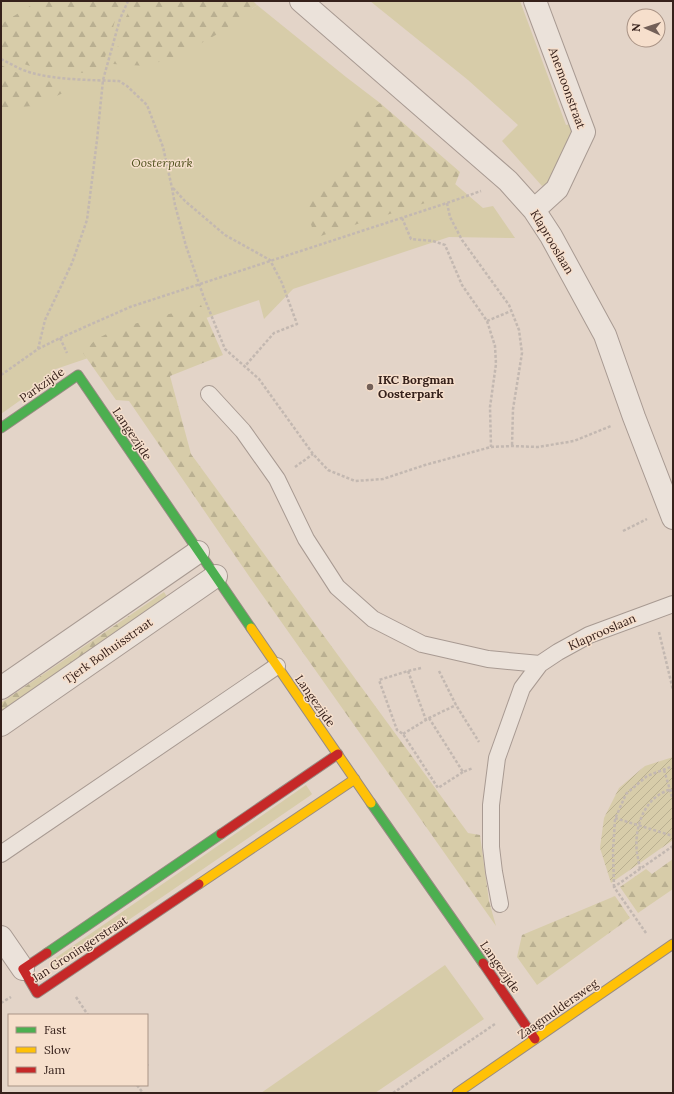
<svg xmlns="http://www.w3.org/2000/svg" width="674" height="1094" font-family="Lora,serif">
<defs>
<pattern id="forest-firs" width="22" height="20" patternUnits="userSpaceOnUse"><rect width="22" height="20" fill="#d7cca9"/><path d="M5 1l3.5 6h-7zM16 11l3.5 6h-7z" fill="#b9af91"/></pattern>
<pattern id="garden-furrows" width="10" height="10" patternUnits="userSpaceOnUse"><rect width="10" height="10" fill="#d7cca9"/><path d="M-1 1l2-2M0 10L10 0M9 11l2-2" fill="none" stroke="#b9af91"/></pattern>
</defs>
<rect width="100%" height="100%" fill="#e3d4c8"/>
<!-- green -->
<path fill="#d7cca9" d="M1 1H242L252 9 257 5 346 77 380 103 370 111 483 208 493 206 515 238 449 237 293 289 264 319 259 300 50 371 53 377 1 414Z
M370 1H520L566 125 574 123V136L553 181 542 186 502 141 518 125 468 80Z
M306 785 312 794 311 795 57 969 51 961Z
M445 965 484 1019 375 1093H261Z"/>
<!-- forest -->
<path fill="url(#forest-firs)" d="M38 1H123L117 13 101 72C92 74 83 73 73 72 48 71 23 67 1 53V24Z
M134 1H253L257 5 221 32 182 54 147 66 113 64 126 17Z
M1 65C21 77 45 80 68 83L63 93 35 106 1 108Z
M380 103 460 172 451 195 338 230 315 238 305 203 316 189 344 168 351 155 353 122Z
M201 305 223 355 170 376 191 454 468 833 480 835 489 901 496 926 251 579 129 401 116 400 83 353 95 340 116 329Z
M164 592 169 600 1 716V703Z
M673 859V889L638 913 620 887 646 869 652 874Z
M615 896 630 918 537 985 517 957 522 935Z"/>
<!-- garden -->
<path fill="url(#garden-furrows)" d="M673 757V840L611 883 600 848 604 818 619 788 645 766Z"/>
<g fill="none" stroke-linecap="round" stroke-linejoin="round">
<!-- lane casing -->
<g stroke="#a89a92" stroke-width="18">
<path id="lane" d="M209 394 243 431 277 479 306 539 337 587 373 619 422 644 488 659 540 664
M1 854 277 666
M500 904 494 872 491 847V805L497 758 522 688 540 664 558 652 589 635 673 604"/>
</g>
<!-- street casing -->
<g stroke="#a89a92" stroke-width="24">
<path id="street" d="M301 1 508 181 534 210 551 236 605 335 634 417 673 518
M534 210 557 189 584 132 535 1
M1 688 198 552
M1 725 216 576
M1 937 23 969"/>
</g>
<!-- fast casing -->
<g stroke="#978a82" stroke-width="11">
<path id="fast" d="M1 428 78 375 251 628
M371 803 483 963
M47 953 221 834"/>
</g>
<!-- slow casing -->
<g stroke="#978a82" stroke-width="11">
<path id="slow" d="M251 628 371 803
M199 884 355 779
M457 1093 673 944"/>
</g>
<!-- jam casing -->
<g stroke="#978a82" stroke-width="11">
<path id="jam" d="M221 834 338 754
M47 953 23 969 37 993 199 884
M483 963 535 1039"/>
</g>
<!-- path -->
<path stroke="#c3b8b1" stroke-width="2.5" stroke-dasharray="3 2" stroke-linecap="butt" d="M1 59C11 64 21 70 32 73 58 80 92 80 119 81L127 86 147 105 163 147 172 188 175 205 186 246 203 295 225 349 259 379 313 454 328 470 355 481 383 479 425 465 491 447 512 446 538 447 574 441 611 426
M173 188 185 201 225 235 270 260 282 283 297 324 274 333 245 366
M447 203 450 217 462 240 509 305 519 330 522 353 513 409 512 446
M402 218 411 239 433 241 445 245 462 285 487 321 495 346 496 364 490 407 491 447
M487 321 511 311
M60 338 67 353
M38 349 60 338 130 307 447 203 481 191
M1 375 38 349 45 320 72 263 87 220 97 140 103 80 120 19 128 1
M295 467 313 454
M623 531 647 519
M659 632 673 690
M421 668 408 671 379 680 397 730 403 734 438 788 463 772
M408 671 426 720
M439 671 456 705 479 742
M429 718 463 772 473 768
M403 734 429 718 456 705
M664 770 673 800
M615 818 673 836
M640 869C639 864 638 858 637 853 634 831 642 802 664 792 666 790 670 790 673 790
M614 887 613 851 615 819 626 794 647 776 673 766
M646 933 614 887 673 846
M76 997 88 1015
M1 1003 11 997
M147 1065 148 1064
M137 1085 143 1093
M393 1093 495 1024"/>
<!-- lane -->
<use href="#lane" stroke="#ebe2da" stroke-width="16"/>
<!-- street -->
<use href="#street" stroke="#ebe2da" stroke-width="22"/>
<!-- fast -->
<use href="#fast" stroke="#4caf50" stroke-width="9"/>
<!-- slow -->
<use href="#slow" stroke="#ffc107" stroke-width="9"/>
<!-- jam -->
<use href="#jam" stroke="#c62828" stroke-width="9"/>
</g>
<!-- markers -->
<circle fill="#736058" stroke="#f6dfcc" stroke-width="1.5" cx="370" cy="387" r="4"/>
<g text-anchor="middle" stroke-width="3" stroke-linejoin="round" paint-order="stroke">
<!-- street labels -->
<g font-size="12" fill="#36211b" stroke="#f6dfcc">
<text transform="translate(567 88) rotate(70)" y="4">Anemoonstraat</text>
<text transform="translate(552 242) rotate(59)" y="4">Klaprooslaan</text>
<text transform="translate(42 385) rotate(-35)" y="4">Parkzijde</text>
<text transform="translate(132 434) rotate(56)" y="4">Langezijde</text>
<text transform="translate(602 632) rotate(-24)" y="4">Klaprooslaan</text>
<text transform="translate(108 651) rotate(-35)" y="4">Tjerk Bolhuisstraat</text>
<text transform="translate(315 701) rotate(55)" y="4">Langezijde</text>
<text transform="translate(80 949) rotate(-33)" y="4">Jan Groningerstraat</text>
<text transform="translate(500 967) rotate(55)" y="4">Langezijde</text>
<text transform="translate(558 1009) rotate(-35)" y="4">Zaagmuldersweg</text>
</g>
<!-- park labels -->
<g font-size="12" font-style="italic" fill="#535320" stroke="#f6dfcc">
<text x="162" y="167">Oosterpark</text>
</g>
<!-- poi labels -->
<g font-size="12" font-weight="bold" fill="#36211b" stroke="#f6dfcc" text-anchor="start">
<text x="378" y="384">IKC Borgman<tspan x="378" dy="14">Oosterpark</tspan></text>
</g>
</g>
<!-- border -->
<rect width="674" height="1094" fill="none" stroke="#36211b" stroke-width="4"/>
<!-- legend -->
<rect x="8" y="1014" width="140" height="72" fill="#f6dfcc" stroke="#a99385"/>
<rect x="16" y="1027" width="20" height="6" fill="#4caf50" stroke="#a99385"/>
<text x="44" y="1034" font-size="12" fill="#36211b">Fast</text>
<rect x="16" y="1047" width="20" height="6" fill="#ffc107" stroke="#a99385"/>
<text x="44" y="1054" font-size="12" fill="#36211b">Slow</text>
<rect x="16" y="1067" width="20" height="6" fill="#c62828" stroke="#a99385"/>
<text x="44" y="1074" font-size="12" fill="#36211b">Jam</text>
<!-- north arrow -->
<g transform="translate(646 28) rotate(273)"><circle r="19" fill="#f6dfcc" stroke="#a99385"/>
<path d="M0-3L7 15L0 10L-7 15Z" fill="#736058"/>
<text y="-6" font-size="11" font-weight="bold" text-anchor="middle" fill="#36211b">N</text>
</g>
</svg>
